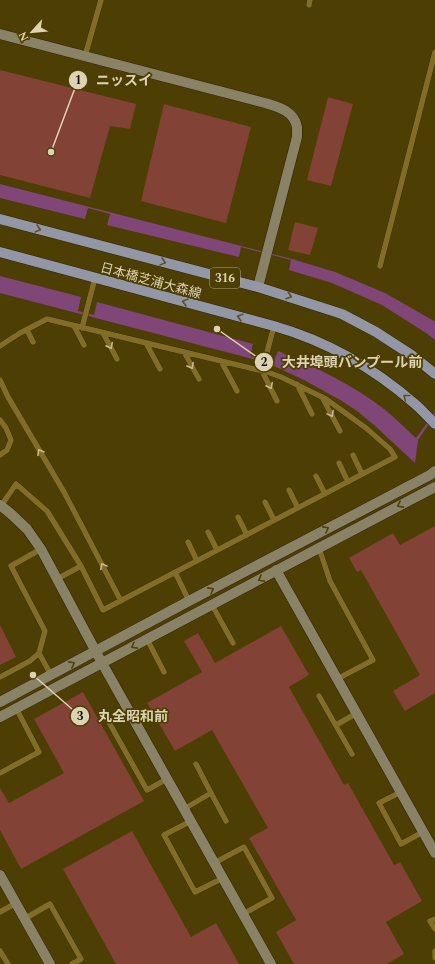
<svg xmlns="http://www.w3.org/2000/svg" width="435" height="964" font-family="Spectral,'Noto Sans JP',serif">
<rect width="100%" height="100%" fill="#4d3e04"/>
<!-- green -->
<path fill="#804677" d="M0 184 292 259 335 272 385 293 434 321H435V340L426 333 382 305 332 283 289 270 291 260 241 247 239 257 107 225 110 214 88 208 85 219 0 198Z
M0 276 81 297 78 311 94 315 97 302 253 344 250 356 273 363 278 351C315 367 352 384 384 409 395 418 406 429 416 438L435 412V415L418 440 415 463 374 425 357 411 342 401 304 380 272 365 249 358 0 293Z"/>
<!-- building -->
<path fill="#824235" d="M0 70 136 104 130 129 110 126 90 198 0 175Z
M328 97 353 104 331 186 307 180Z
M164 104 251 127 226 223 141 201Z
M295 222 318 228 310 255 288 250Z
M435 526V693L405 711 393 691 420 675 361 570 357 572 349 558 393 533 400 545Z
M0 625 16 657 0 665Z
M281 626 309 675 289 687 344 785 348 783 394 865 400 862 422 901 386 922 404 954 387 964H294L276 932 296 920 249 838 268 828 212 730 175 751 147 703 202 672 184 641 198 633 215 663Z
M83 692 144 801 21 869 0 830V788L9 803 64 773 34 719Z
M132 831 191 937 216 923 239 964H116L63 869Z"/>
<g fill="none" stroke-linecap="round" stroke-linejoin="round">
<!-- lane casing -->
<g stroke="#2f2500" stroke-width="6">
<path id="lane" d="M309 5 310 0
M85 56 101 0
M380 266 435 52
M74 326 84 345
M274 326 262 371 277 401
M82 328 95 278
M27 330 33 342
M103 333 117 359
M146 343 160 369
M0 346 20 333 47 319 267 372 281 377 326 399 366 428 390 449 395 457 103 610 81 566 47 511 16 484 1 506
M184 352 199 379
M221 361 237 391
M0 380 8 397 64 492 121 601
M297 384 312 414
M322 397 340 431
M0 420 6 428 11 440 7 450 0 455
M353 455 362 474
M339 463 348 482
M316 476 325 494
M289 490 298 508
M265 502 274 520
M238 517 247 535
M208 532 217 550
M188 542 197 561
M319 548 330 581 373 660 337 679
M41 549 11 566 45 631 39 653 51 675
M175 572 189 601
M57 579 81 566
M212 605 233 643
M147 639 164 672
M0 677 30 661 39 653
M319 696 352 754
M106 717 147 790 167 779
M336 725 357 713
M196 764 211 793
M0 773 39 752 16 708
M401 792 379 803 401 844 423 832
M184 809 211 793 226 821
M191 821 164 835 195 892 223 878
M214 863 244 847 272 898 243 914
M0 912 16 903
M24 919 50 904 81 959 72 964
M435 919 430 921 435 929
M0 951 8 964
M435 951V958"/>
</g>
<!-- secondary casing -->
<g stroke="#2f2500" stroke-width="11">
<path id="secondary" d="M0 34 265 103C278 107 294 111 297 127 297 130 297 134 297 137L258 287
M0 505 10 513 27 529 41 549 102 663 271 964
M276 570 435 853
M0 702 189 601 430 475 435 471
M0 717 319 548 435 487
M0 875 50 964"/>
</g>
<!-- primary casing -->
<g stroke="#2f2500" stroke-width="11">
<path id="primary" d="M0 219 258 287 342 314 376 332 413 356 435 374
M0 252 274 326C326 341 375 369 415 404 422 410 428 417 435 424"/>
</g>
<!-- lane -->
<use href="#lane" stroke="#816d27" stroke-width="5.5"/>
<!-- secondary -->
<use href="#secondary" stroke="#8a8266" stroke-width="10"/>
<!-- primary -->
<use href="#primary" stroke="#9396a4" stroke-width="10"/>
</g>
<!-- one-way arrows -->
<defs><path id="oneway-chevron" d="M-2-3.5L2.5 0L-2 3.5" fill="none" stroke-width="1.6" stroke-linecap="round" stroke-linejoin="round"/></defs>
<g stroke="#5b5024">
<use href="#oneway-chevron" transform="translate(38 229) rotate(15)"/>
<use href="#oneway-chevron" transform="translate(163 262) rotate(15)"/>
<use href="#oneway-chevron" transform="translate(289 296) rotate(18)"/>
<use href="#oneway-chevron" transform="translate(185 302) rotate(-165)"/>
<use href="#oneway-chevron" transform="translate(240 317) rotate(-165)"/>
<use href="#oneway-chevron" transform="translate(406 397) rotate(-142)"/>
</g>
<g stroke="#c6ba8f">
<use href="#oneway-chevron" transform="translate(110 346) rotate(63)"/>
<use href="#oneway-chevron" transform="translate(191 366) rotate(61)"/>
<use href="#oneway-chevron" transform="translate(270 386) rotate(63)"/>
<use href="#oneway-chevron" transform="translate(331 414) rotate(62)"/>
<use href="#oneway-chevron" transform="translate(40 452) rotate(-120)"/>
<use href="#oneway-chevron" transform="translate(103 566) rotate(-118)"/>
</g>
<g stroke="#504109">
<use href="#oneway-chevron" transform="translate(400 505) rotate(152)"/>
<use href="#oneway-chevron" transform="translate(326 529) rotate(-28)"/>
<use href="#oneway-chevron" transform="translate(261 579) rotate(152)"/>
<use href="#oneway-chevron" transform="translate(211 590) rotate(-28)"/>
<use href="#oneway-chevron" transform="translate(134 646) rotate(152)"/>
<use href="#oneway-chevron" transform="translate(72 664) rotate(-28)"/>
</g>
<g text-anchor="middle" stroke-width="3.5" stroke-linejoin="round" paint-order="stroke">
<!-- shield labels -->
<rect fill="#4d3e04" stroke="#b2a67e" stroke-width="1" x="210" y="268" width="30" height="20" rx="3"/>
<g font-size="12" font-weight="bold" fill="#ddd3b2">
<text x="225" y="282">316</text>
</g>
<!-- street labels -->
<g font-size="13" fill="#ddd3b2" stroke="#4d3e04">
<text transform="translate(151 280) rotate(15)" y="5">日本橋芝浦大森線</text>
</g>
</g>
<!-- callouts -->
<path fill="none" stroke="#ddd3b2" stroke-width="1.5" d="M51 152L78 80M217 329L264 362M33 675L80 716"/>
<g fill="#ddd3b2" stroke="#4d3e04" stroke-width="1.5">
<circle cx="51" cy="152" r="4"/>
<circle cx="217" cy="329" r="4"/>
<circle cx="33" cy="675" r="4"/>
<circle cx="78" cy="80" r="10"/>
<circle cx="264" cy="362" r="10"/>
<circle cx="80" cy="716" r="10"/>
</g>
<g font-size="12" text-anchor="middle" font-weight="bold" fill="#111">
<text x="78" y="84">1</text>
<text x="264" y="366">2</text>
<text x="80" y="720">3</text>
</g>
<g font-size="14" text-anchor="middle" font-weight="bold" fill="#ddd3b2" stroke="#4d3e04" stroke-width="3.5" stroke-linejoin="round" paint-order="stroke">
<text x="124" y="85">ニッスイ</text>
<text x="352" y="367">大井埠頭バンプール前</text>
<text x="133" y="721">丸全昭和前</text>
</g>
<!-- north arrow -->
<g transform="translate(32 32) rotate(243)" stroke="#4d3e04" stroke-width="3" paint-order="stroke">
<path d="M0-3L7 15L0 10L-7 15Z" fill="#ddd3b2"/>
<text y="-6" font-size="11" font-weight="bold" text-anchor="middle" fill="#ddd3b2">N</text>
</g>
</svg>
